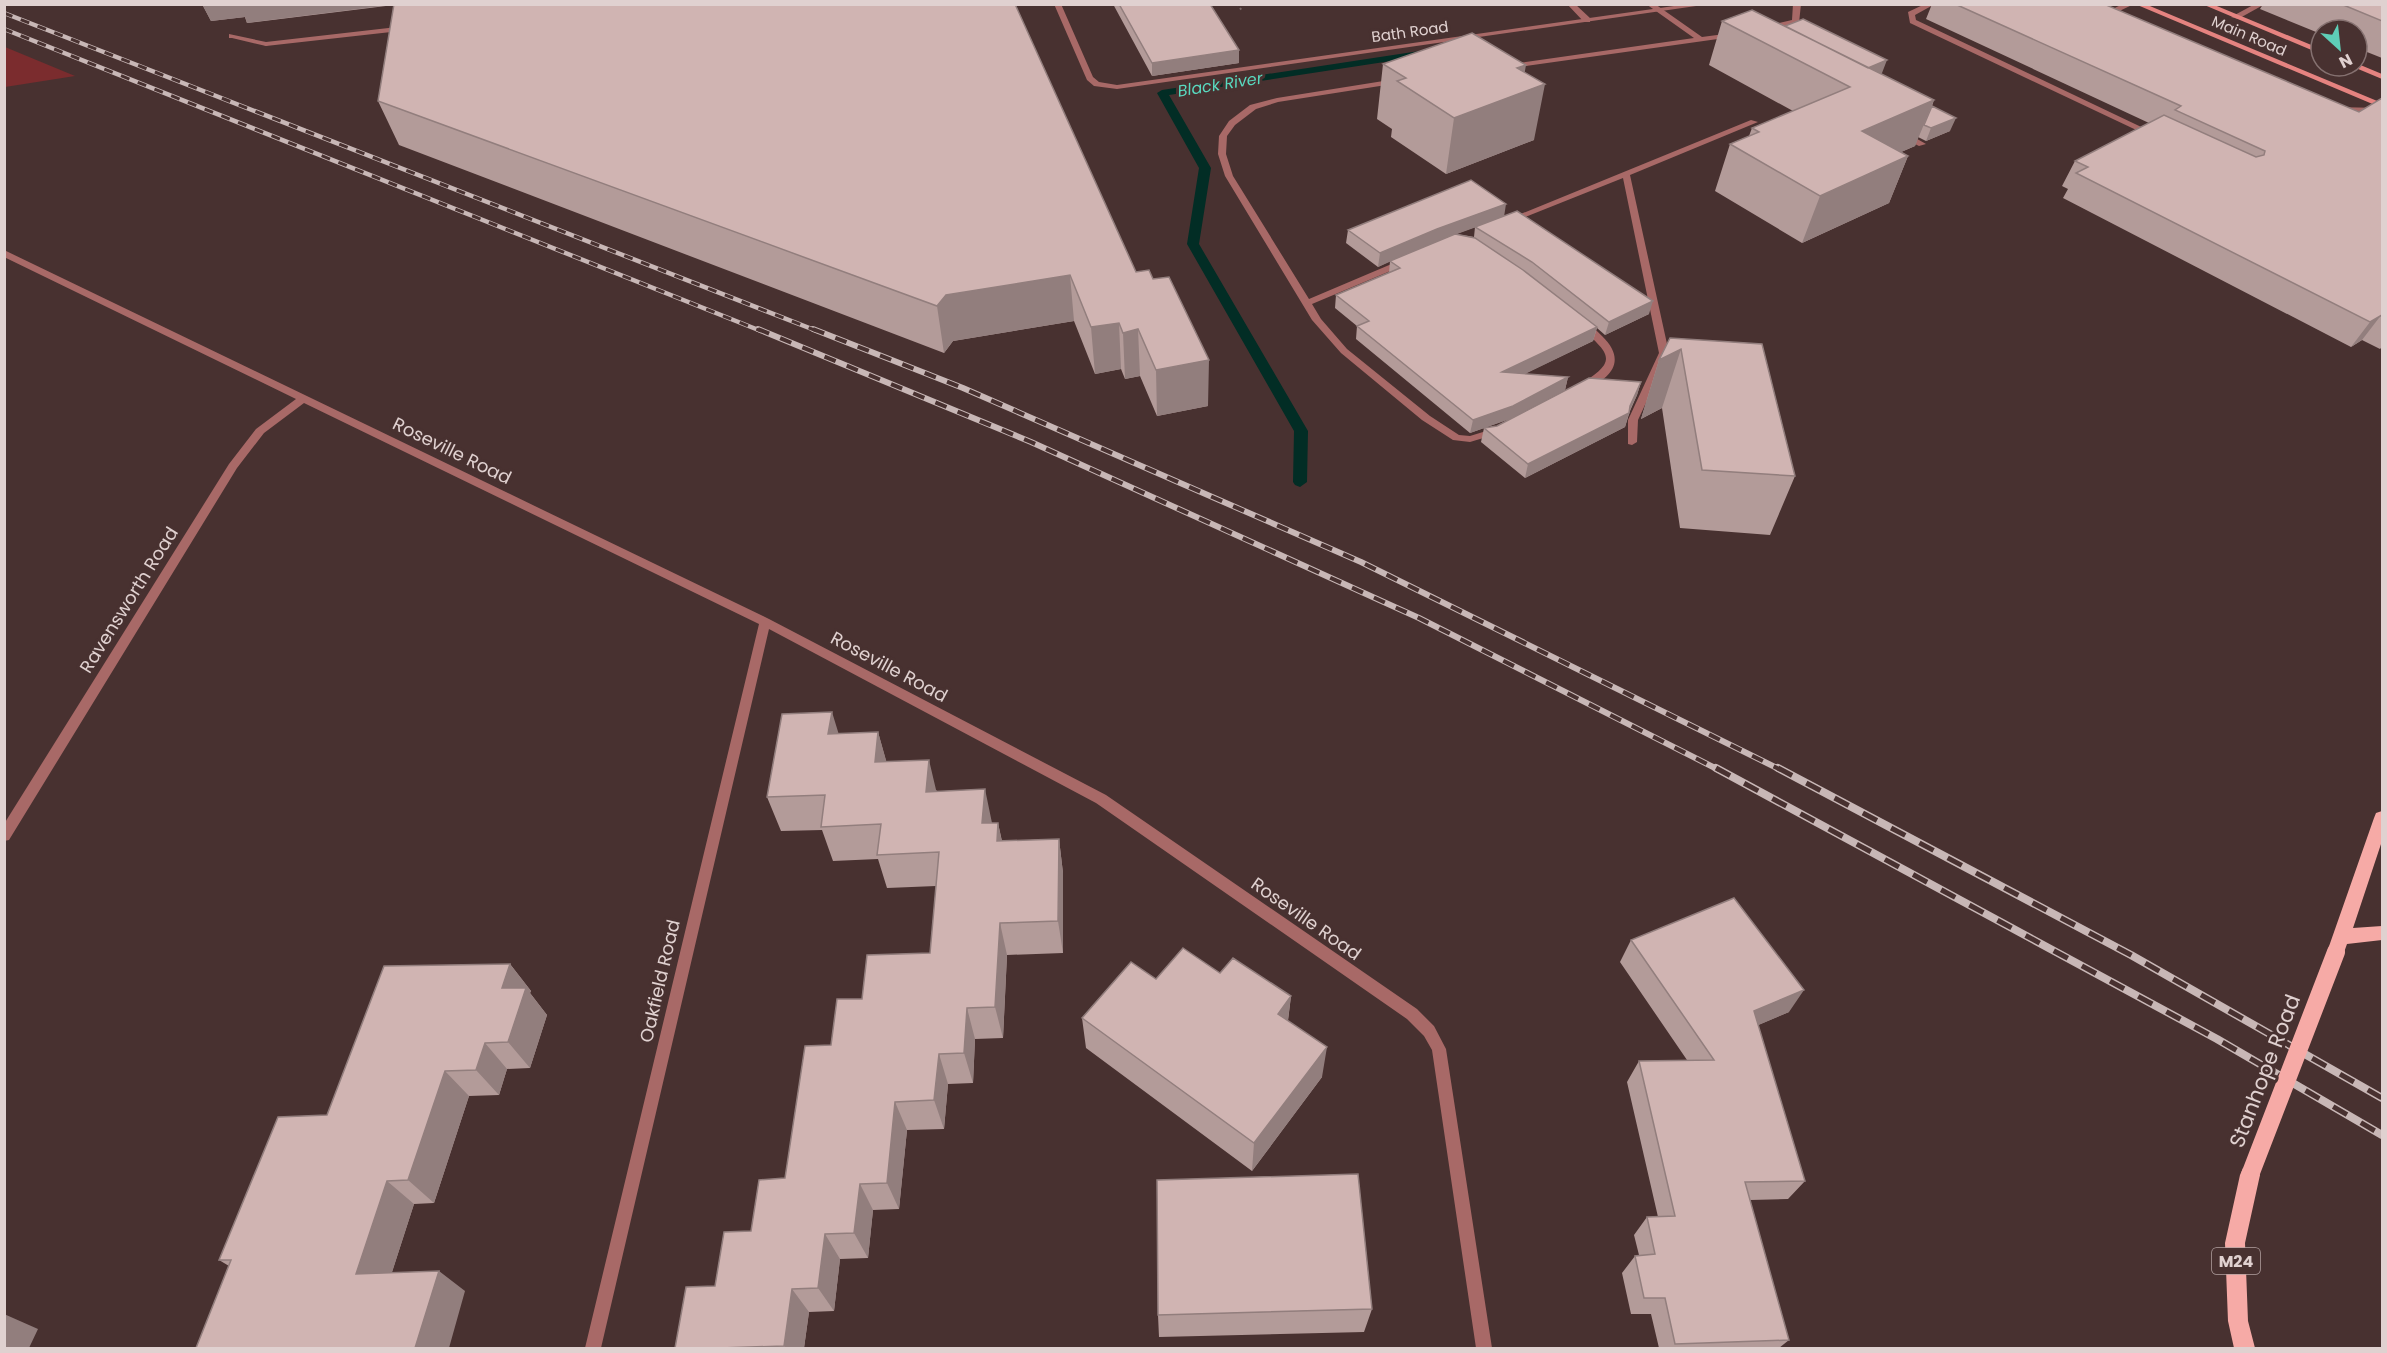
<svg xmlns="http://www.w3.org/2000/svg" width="2387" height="1353" font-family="Poppins,sans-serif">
<rect width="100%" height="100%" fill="#483130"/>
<!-- green -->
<path fill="#7b2c2e" d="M5 47 75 76 5 87Z"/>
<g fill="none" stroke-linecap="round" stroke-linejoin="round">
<!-- stream -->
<path fill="#022d25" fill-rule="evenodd" d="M1426 50 1430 51V55L1169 95 1211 168 1199 244 1308 431 1307 482 1300 487 1295 485 1293 482 1294 431 1187 244 1199 168 1157 93 1162 90Z"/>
<!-- path -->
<path stroke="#796564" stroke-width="2" stroke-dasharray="2 3" stroke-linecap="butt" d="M1237 4 1243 12"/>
<!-- lane -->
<path fill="#a86967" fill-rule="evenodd" d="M1567 4H1575L1590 18V22H1584Z
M1646 4H1655L1702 37 1732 33 1736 35 1732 37 1512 68 1508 66 1512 64 1694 38Z
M1793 4H1801L1799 23 1767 30V26L1792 20Z
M1925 4H1935L1915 15 1916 20 2156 134 2149 136 1910 23 1908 12Z
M2123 4H2134L2107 17 2100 15Z
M2255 4H2265L2238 19 2231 17Z
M229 34 266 42 270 44 266 46 232 38H229Z
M1396 79H1399V83L1278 102 1256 109 1235 125 1227 136 1226 154 1233 176 1309 299 1401 260H1407V264L1312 304 1321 319 1347 349 1430 416 1459 435 1470 436 1496 428 1501 431 1500 433 1470 442 1453 440 1422 420 1341 353 1312 320 1225 176 1218 154 1219 136 1229 121 1250 105 1277 98Z
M2334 107 2382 108V112L2337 111H2334Z
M1751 120 1758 122 1630 175 1669 353 1638 420 1637 442 1632 445 1628 444V420L1659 353 1623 178 1513 222 1506 220Z
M1899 132H1905L1926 144 1919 146 1899 136Z
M1583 321C1590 324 1596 330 1602 336 1627 360 1612 379 1584 389L1580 388V384C1625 358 1603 351 1578 324Z"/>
<!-- street -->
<path fill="#a86967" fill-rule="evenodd" d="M1054 4H1061L1093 77 1099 82 1117 85 1688 4H1710L1117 89 1094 86 1087 80Z
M406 26H409V30L266 46 262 44 266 42Z
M4 250 769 619 1106 795 1417 1009 1434 1026 1446 1049 1492 1348H1476L1432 1050 1424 1036 1407 1019 1096 803 769 629 601 1348H585L759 624 304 403 264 433 237 468 9 840 4 841V824L229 464 256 429 296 399 4 257Z"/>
<!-- secondary -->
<path fill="#e58380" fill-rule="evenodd" d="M2135 4H2145L2382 103V108Z
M2202 4H2212L2321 49V54Z
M2358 64 2382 74V79L2351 66Z"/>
<!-- primary -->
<path fill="#f6aaa6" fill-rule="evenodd" d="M2382 811V841L2353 928 2382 926V940L2347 944 2342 958 2336 960 2330 958 2327 952 2374 818 2376 813Z
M2250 1165 2257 1168 2260 1175 2245 1243 2248 1321 2255 1348H2234L2228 1321 2225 1243 2240 1175 2243 1168Z"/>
<!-- rail-far2 casing -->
<g stroke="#c8b7b6" stroke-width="4.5">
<path id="rail-far2" d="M4 13 817 331
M4 29 761 331"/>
</g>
<!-- rail-far1 casing -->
<g stroke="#c8b7b6" stroke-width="6">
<path id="rail-far1" d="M758 329 1031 442 1419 618 1719 770
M813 329 963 388 1361 562 1781 770"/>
</g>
<!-- rail casing -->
<g stroke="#c8b7b6" stroke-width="8">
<path id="rail" d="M1716 768 2217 1039 2382 1135
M1778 768 2131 955 2382 1098"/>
</g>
<!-- rail-far2 -->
<use href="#rail-far2" stroke="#483130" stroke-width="3" stroke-dasharray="9" stroke-linecap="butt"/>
<!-- rail-far1 -->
<use href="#rail-far1" stroke="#483130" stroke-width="4" stroke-dasharray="12" stroke-linecap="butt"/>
<!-- rail -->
<use href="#rail" stroke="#483130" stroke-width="5" stroke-dasharray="16" stroke-linecap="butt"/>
<!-- primary-bridge -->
<path stroke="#f6aaa6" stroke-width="18" d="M2250 1175 2336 952"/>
</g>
<!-- wall -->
<path fill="#b39b99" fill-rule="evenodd" d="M202 4H1015L1136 272 1208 406 1157 416 1140 376 1125 379 1121 369 1095 374 1074 321 953 341 944 353 399 145 378 101 394 5 247 23 245 17 211 21Z
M1113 4H1210L1239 63 1152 76Z
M1932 4H2104L2359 112 2382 98V347L2380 349 2362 340 2351 347 2063 198 2068 189 2062 186 2075 161 2149 123 1926 19Z
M2263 4H2382V58L2357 48V30H2321V34L2260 9Z
M1722 21 1882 73 1880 74 1934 100 1932 106 1950 131 1926 141 1918 137 1915 146 1901 152 1908 156 1889 203 1802 243 1715 191 1730 144 1749 136 1752 128 1793 111 1709 65Z
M1383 64 1525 73 1534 140 1446 174 1391 137 1392 129 1377 119Z
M1504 216 1649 314 1605 335 1597 328 1593 341 1524 374 1568 377 1565 390 1515 416 1641 382 1637 395 1630 411 1625 427 1525 478 1481 442 1484 428 1497 426 1509 419 1470 433 1356 339 1357 326 1335 308 1336 295 1389 273 1390 261 1378 267 1346 243 1348 230ZM1475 227 1474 237 1456 234ZM1448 237 1402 256 1435 242Z
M1670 338 1795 476 1770 535 1680 528 1662 408 1641 419 1659 360Z
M878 732 886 761 992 823H998L1002 841 1059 839 1063 873V953L1007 955 1003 1038 975 1039 973 1083 948 1084 944 1129 907 1130 899 1209 873 1210 868 1258 840 1259 834 1311 809 1312 804 1348H675L785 1178 831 1045 862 999 930 953 936 886 887 888 878 859 833 861 822 830 781 831 767 797 838 734Z
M1631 940 1789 1012 1758 1025 1805 1181 1788 1199 1750 1200 1789 1340 1779 1348H1659L1651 1314H1631L1622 1273 1635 1256 1639 1255 1634 1235 1647 1217H1658L1627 1082 1639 1061 1687 1060 1620 962Z
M510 964 531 991 530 993 547 1015 530 1068 507 1069 499 1095 469 1096 434 1203 414 1204 392 1272 465 1291 229 1266 219 1260 327 1115Z
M1220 973 1291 996 1288 1021 1322 1077 1252 1171 1086 1048 1082 1018Z
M1372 1309 1364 1332 1159 1337 1158 1315Z"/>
<!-- shaded-wall -->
<path fill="#927e7d" d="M202 4H398L247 23 245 17 211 21Z
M1239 50V63L1152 76V63Z
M1887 60 1882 73 1857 83 1862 70Z
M1526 65 1521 93 1545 84 1534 140 1446 174 1454 118 1517 68Z
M1934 100 1915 146 1844 177 1862 131Z
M1956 118 1950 131 1926 141 1931 128Z
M1908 156 1889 203 1802 243 1820 196Z
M1506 204 1504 217 1435 242 1378 267 1380 253 1437 229Z
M1070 275 1074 321 953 341 944 353 937 306 946 295Z
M1653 301 1649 314 1605 335 1609 322Z
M2382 314 2362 340 2351 347 2370 322Z
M1119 323 1121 369 1095 374 1091 327Z
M1597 327 1593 341 1500 386 1502 372Z
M1138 329 1140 376 1125 379 1123 333Z
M1681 349 1662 408 1641 419 1659 360Z
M1209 360 1208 406 1157 416 1156 370Z
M1568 377 1565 390 1510 419 1470 433 1473 420Z
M1641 382 1637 395 1628 414 1629 413 1625 427 1525 478 1528 464 1630 406Z
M832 712 843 748 828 734Z
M878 732 888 767 875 762Z
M929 760 937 794 926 792Z
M985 789 992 823H982Z
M998 823 1005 857 997 841Z
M1059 839 1063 873V953L1058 921Z
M1000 923 1007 955 1003 1038 995 1007Z
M510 964 531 991 530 993 547 1015 530 1068 508 1042 502 988Z
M1804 990 1789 1012 1740 1033 1754 1011Z
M1291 996 1287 1027 1278 1014Z
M967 1008 975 1039 973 1083 964 1053Z
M485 1043 507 1069 499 1095 476 1070Z
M1327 1047 1322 1077 1252 1171 1254 1143Z
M939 1054 948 1084 944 1129 934 1100Z
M445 1071 469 1096 434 1203 408 1180Z
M895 1102 907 1130 899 1209 887 1183Z
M387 1181 414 1204 385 1294 356 1274Z
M860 1184 873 1210 868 1258 854 1233Z
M825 1234 840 1259 834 1311 818 1288Z
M439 1271 465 1291 449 1348H415Z
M792 1289 809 1312 804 1348H786L784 1346Z
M4 1314 38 1329 29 1348H4Z"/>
<!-- building -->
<path fill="#d0b4b2" stroke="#927e7d" stroke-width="1.5" d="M394 4H1015L1136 272 1149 270 1153 279 1169 277 1209 360 1156 370 1138 329 1123 333 1119 323 1091 327 1070 275 946 295 937 306 378 101Z
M1119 4H1210L1239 50 1152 63Z
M1955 4H2104L2359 112 2382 98V315L2370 322 2076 173 2088 167 2075 161 2164 115 2256 157 2264 155 2265 151 2175 110 2181 106Z
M2341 4H2382V21Z
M1752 10 1934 100 1862 131 1908 156 1820 196 1730 144 1759 132 1752 128 1850 87 1722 21Z
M1803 19 1887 60 1868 68 1785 26Z
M1472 33 1526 65 1517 68 1545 84 1454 118 1397 81 1406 78 1383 64Z
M1932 106 1956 118 1931 128 1924 125Z
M1471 180 1506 204 1437 229 1380 253 1348 230Z
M1517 211 1653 301 1609 322 1532 262 1475 227Z
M1455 234 1475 238 1523 270 1597 327 1502 372 1568 377 1513 406 1473 420 1357 326 1369 321 1336 295 1400 268 1390 261Z
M1670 338 1762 344 1795 476 1702 470 1681 349 1659 360Z
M1589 378 1641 382 1630 406 1629 413 1528 464 1484 428 1497 426Z
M832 712 828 734 878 732 875 762 929 760 926 792 985 789 982 823H998L997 841 1059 839 1058 921 1000 923 995 1007 967 1008 964 1053 939 1054 934 1100 895 1102 887 1183 860 1184 854 1233 825 1234 818 1288 792 1289 784 1346 720 1348H675L686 1287 715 1286 724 1232 751 1231 759 1180 785 1178 805 1046 831 1045 837 999H862L867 955 930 953 939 852 877 855 881 824 821 827 825 795 767 797 782 714Z
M1734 898 1804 990 1754 1011 1805 1181 1745 1182 1789 1340 1675 1344 1665 1298H1644L1635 1256 1655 1254 1647 1217 1675 1216 1639 1061 1714 1060 1631 940Z
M1183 948 1220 973 1233 958 1291 996 1278 1014 1327 1047 1254 1143 1082 1018 1131 962 1156 979Z
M510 964 502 988H526L508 1042 485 1043 476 1070 445 1071 408 1180 387 1181 356 1274 439 1271 415 1348H196L231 1260H219L278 1117 327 1115 384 966Z
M1358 1174 1372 1309 1158 1315 1157 1180Z"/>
<g text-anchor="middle" stroke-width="6" stroke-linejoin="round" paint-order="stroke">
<!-- far-street labels -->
<g font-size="15" fill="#e0d1d0" stroke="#483130">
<text transform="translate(1410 32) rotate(-8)" y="5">Bath Road</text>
<text transform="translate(2249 36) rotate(23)" y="5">Main Road</text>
</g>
<!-- far-water labels -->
<g font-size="16" font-style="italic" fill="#59d9bf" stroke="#483130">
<text transform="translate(1220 84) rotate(-9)" y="6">Black River</text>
</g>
<!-- shield labels -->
<rect fill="#483130" stroke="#b2a1a0" stroke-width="1.5" x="2212" y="1248" width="48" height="26" rx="4.5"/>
<g font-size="16" font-weight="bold" fill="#e0d1d0">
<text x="2236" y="1267">M24</text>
</g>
<!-- street labels -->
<g font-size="18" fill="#e0d1d0" stroke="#483130">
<text transform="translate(452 451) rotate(26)" y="6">Roseville Road</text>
<text transform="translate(129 600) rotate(-58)" y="6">Ravensworth Road</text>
<text transform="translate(889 667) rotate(28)" y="6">Roseville Road</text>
<text transform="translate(1306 919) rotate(35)" y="6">Roseville Road</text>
<text transform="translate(660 981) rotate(-77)" y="6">Oakfield Road</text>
</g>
<!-- near-street labels -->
<g font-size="21" fill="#e0d1d0" stroke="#483130">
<text transform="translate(2265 1071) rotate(-69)" y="7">Stanhope Road</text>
</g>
</g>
<!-- border -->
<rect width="2387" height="1353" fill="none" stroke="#e0d1d0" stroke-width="12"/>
<!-- north arrow -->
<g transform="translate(2339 48) rotate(153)"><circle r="28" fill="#483130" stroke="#857170" stroke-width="1.5"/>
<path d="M0-4.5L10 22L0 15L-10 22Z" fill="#5eceb7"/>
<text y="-9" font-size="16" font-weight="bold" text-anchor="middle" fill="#e0d1d0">N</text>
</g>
</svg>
